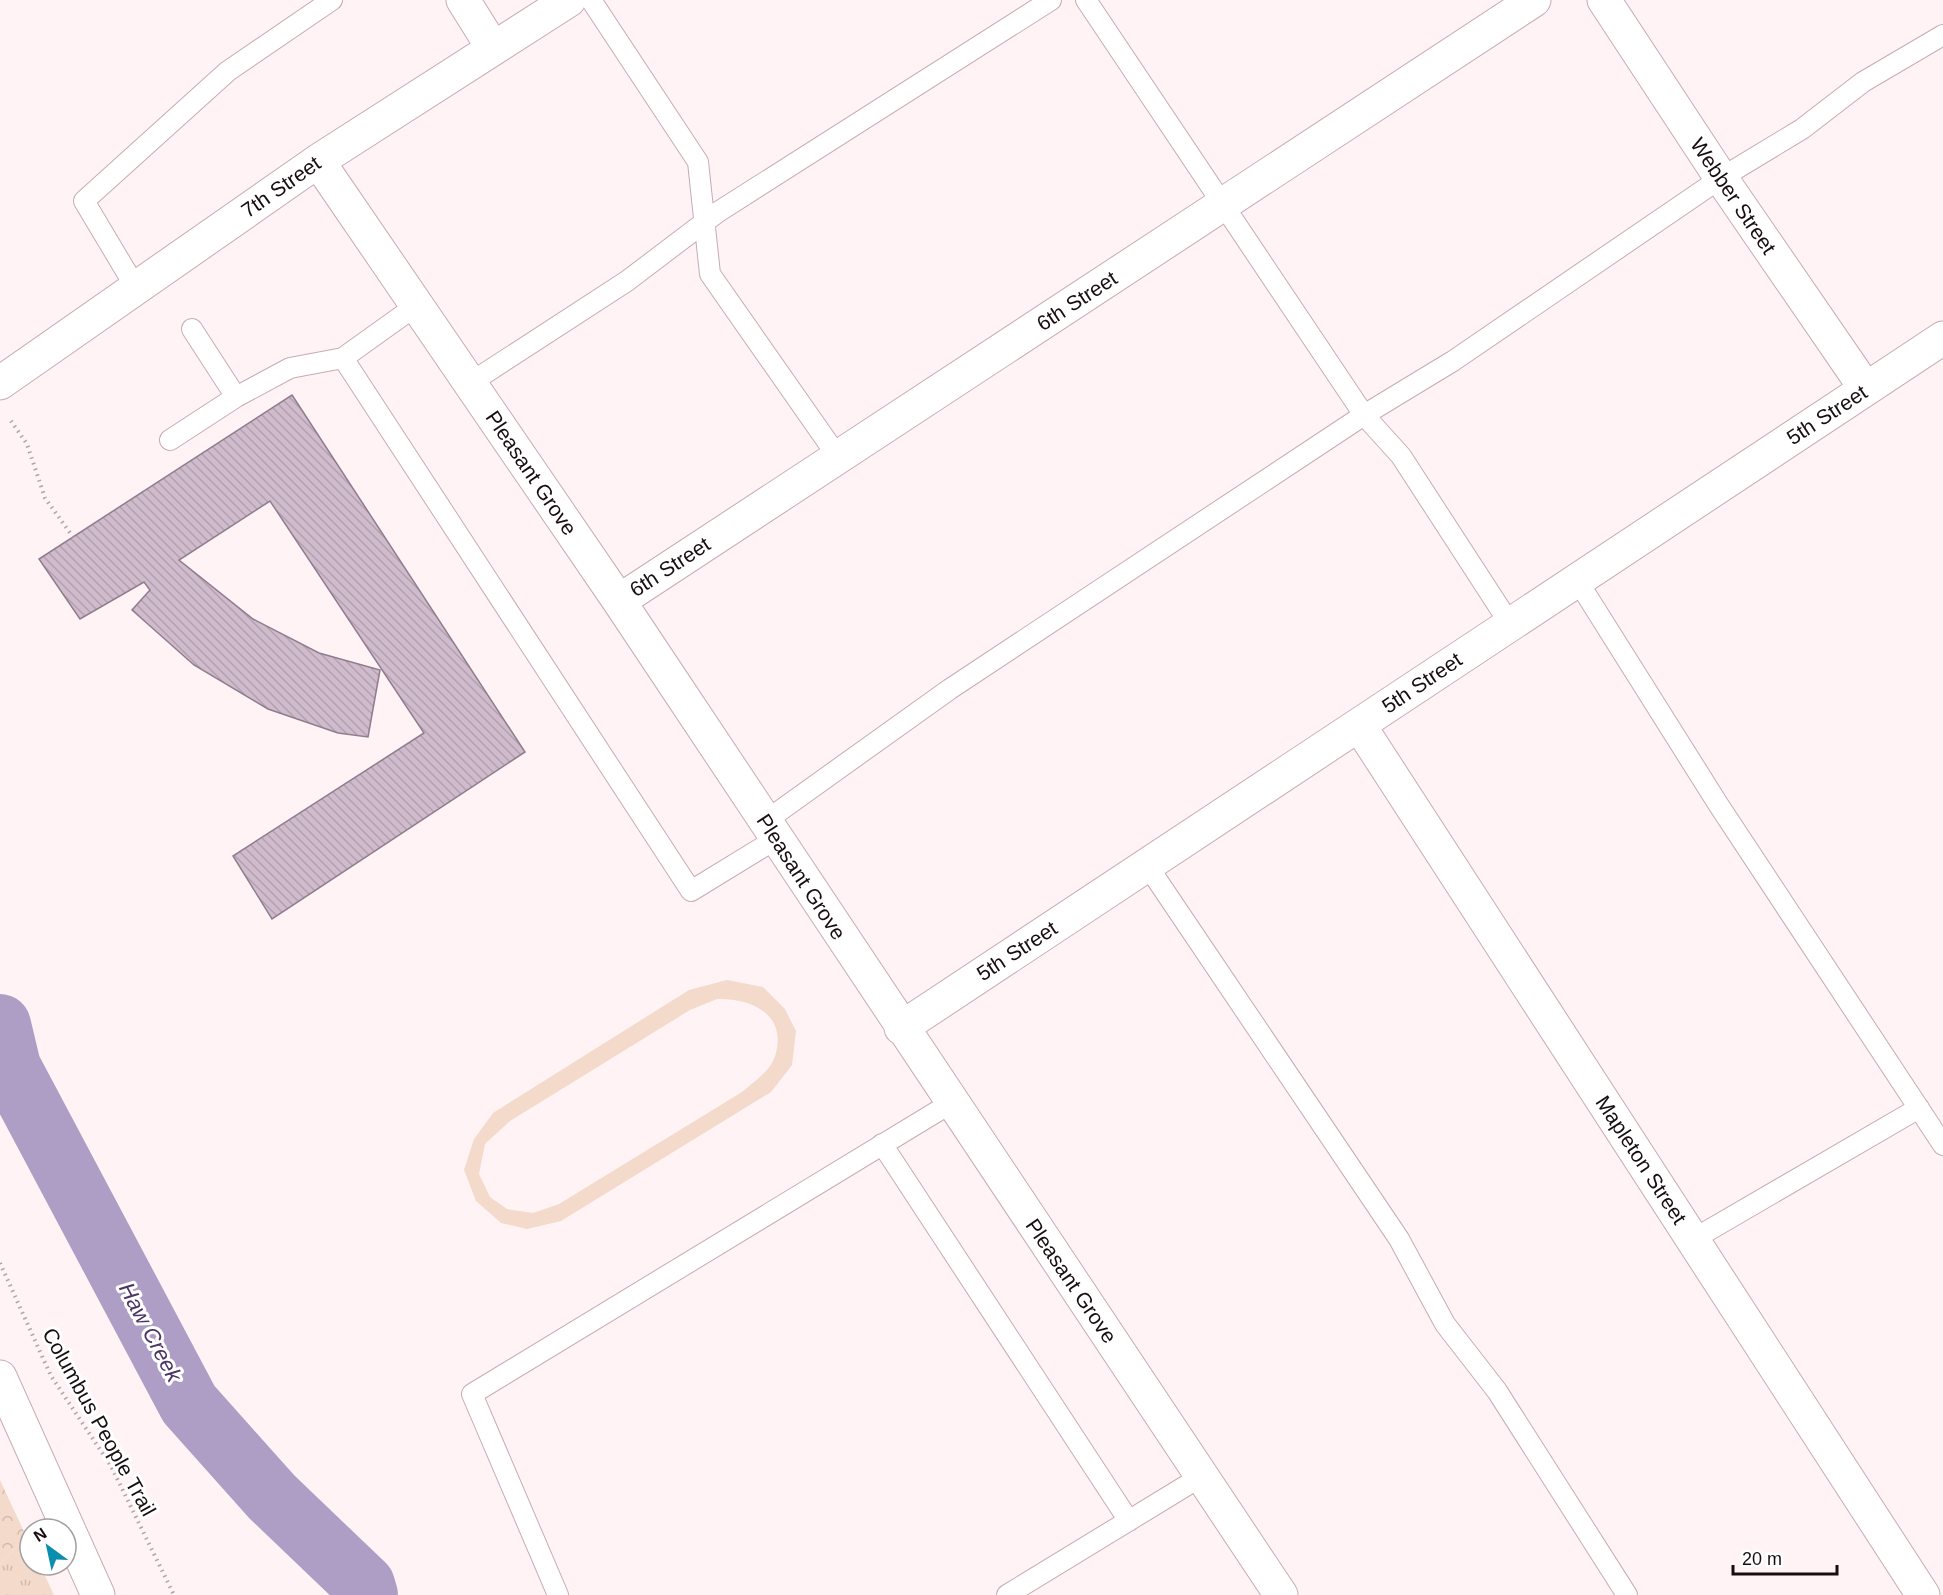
<svg xmlns="http://www.w3.org/2000/svg" width="1943" height="1595" font-family="Arial,sans-serif">
<defs>
<pattern id="grass-tufts" width="24" height="20" patternUnits="userSpaceOnUse" patternTransform="scale(1.5)"><rect width="24" height="20" fill="#f4dacb"/><path d="M3 7l-1-3M5 7V3M7 7l1-3M15 17l-1-3M17 17v-4M19 17l1-3" fill="none" stroke="#d0baad"/></pattern>
<pattern id="forest-crowns" width="20" height="18" patternUnits="userSpaceOnUse" patternTransform="scale(1.5)"><rect width="20" height="18" fill="#f4dacb"/><path d="M2 6a3 3 0 1 1 6 0M12 15a3 3 0 1 1 6 0" fill="none" stroke="#d0baad"/></pattern>
<pattern id="building-back-hatch" width="6" height="6" patternUnits="userSpaceOnUse" patternTransform="scale(1.5)"><rect width="6" height="6" fill="#d0bbcd"/><path d="M-1 5l2 2M0 0l6 6M5-1l2 2" fill="none" stroke="#b2a0af"/></pattern>
</defs>
<rect width="100%" height="100%" fill="#fff3f6"/>
<!-- grass -->
<path fill="url(#grass-tufts)" d="M26 1536 30 1544V1565H40L54 1595H0V1565Z"/>
<!-- forest -->
<path fill="url(#forest-crowns)" d="M0 1480 26 1536 0 1565Z"/>
<!-- pitch -->
<path fill="#f4dacb" fill-rule="evenodd" d="M727 980 763 987 785 1009 796 1031 792 1065 771 1092 561 1221 527 1229 501 1223 476 1201 464 1170 474 1139 493 1113 689 990ZM717 999C750 998 786 1013 776 1053 772 1070 755 1081 742 1092L559 1204 533 1213 507 1209 490 1197 479 1174 485 1144 510 1121 690 1010Z"/>
<g fill="none" stroke-linecap="round" stroke-linejoin="round">
<!-- river -->
<path stroke="#ae9ec6" stroke-width="62" d="M0 1025 10 1067 189 1404 272 1497 364 1585 367 1595"/>
</g>
<!-- building -->
<path fill="url(#building-back-hatch)" stroke="#907c8d" stroke-width="1.5" d="M292 395 525 752 272 919 233 856 424 733 270 501 179 560 253 619 319 653 380 670 368 737 338 733 268 709 194 665 132 610 150 590 144 582 80 619 39 559Z"/>
<g fill="none" stroke-linecap="round" stroke-linejoin="round">
<!-- service casing -->
<g stroke="#c8abb4" stroke-width="22">
<path id="service" d="M591 0 698 162 710 274 838 457
M1086 0 1364 415 1401 456 1510 624
M136 288 84 201 228 71 332 0
M192 329 236 397
M343 358 691 891 776 839
M470 383 627 281 718 212 1051 0
M170 440 236 397 290 368 343 358 417 305
M1577 580 1718 804 1943 1145
M764 822 950 689 1364 415 1453 361 1721 178 1802 129 1863 82 1943 35
M1147 865 1399 1239 1445 1324 1497 1391 1627 1595
M882 1144 1129 1521
M1692 1240 1919 1108
M558 1595 472 1394 951 1103
M1007 1595 1202 1476"/>
</g>
<!-- minor casing -->
<g stroke="#c8abb4" stroke-width="35">
<path id="minor" d="M463 0 493 48
M1604 0 1721 178 1866 389
M318 161 619 601 1281 1595
M0 383 318 161 569 0
M619 601 1534 0
M1359 725 1923 1595
M901 1028 1943 338"/>
</g>
<!-- primary casing -->
<g stroke="#c8abb4" stroke-width="35">
<path id="primary" d="M0 1377 98 1595"/>
</g>
<!-- path -->
<path stroke="#afa4a7" stroke-width="4" stroke-dasharray="1.5 4.5" stroke-linecap="butt" d="M11 421 27 444 45 498 73 537
M0 1263 51 1376 111 1466 174 1595"/>
<!-- service -->
<use href="#service" stroke="#fff" stroke-width="20"/>
<!-- minor -->
<use href="#minor" stroke="#fff" stroke-width="33"/>
<!-- primary -->
<use href="#primary" stroke="#fff" stroke-width="33"/>
</g>
<g text-anchor="middle" stroke-width="6" stroke-linejoin="round" paint-order="stroke">
<!-- street labels -->
<g font-size="21" fill="#180e11" stroke="#fff">
<text transform="translate(281 187) rotate(-35)" y="7">7th Street</text>
<text transform="translate(1733 196) rotate(56)" y="7">Webber Street</text>
<text transform="translate(1077 301) rotate(-33)" y="7">6th Street</text>
<text transform="translate(1827 415) rotate(-33)" y="7">5th Street</text>
<text transform="translate(531 473) rotate(56)" y="7">Pleasant Grove</text>
<text transform="translate(670 567) rotate(-33)" y="7">6th Street</text>
<text transform="translate(1422 683) rotate(-34)" y="7">5th Street</text>
<text transform="translate(801 877) rotate(57)" y="7">Pleasant Grove</text>
<text transform="translate(1017 951) rotate(-33)" y="7">5th Street</text>
<text transform="translate(1641 1160) rotate(57)" y="7">Mapleton Street</text>
<text transform="translate(1071 1281) rotate(56)" y="7">Pleasant Grove</text>
<text transform="translate(99 1422) rotate(61)" y="7">Columbus People Trail</text>
</g>
<!-- water labels -->
<g font-size="22" font-style="italic" fill="#4a3467" stroke="#fff">
<text transform="translate(151 1332) rotate(62)" y="8">Haw Creek</text>
</g>
</g>
<!-- north arrow -->
<g transform="translate(48 1547) rotate(327)"><circle r="28" fill="#ffffff" stroke="#a39fa0" stroke-width="1.5"/>
<path d="M0-4.5L10 22L0 15L-10 22Z" fill="#0b8dad"/>
<text y="-9" font-size="16" font-weight="bold" text-anchor="middle" fill="#180e11">N</text>
</g>
<!-- scale -->
<path d="M1733 1565v9h104v-9" fill="none" stroke="#180e11" stroke-width="3"/>
<text x="1742" y="1565" font-size="18" fill="#180e11" stroke="#ffffff" stroke-width="4.5" paint-order="stroke">20 m</text>
</svg>
